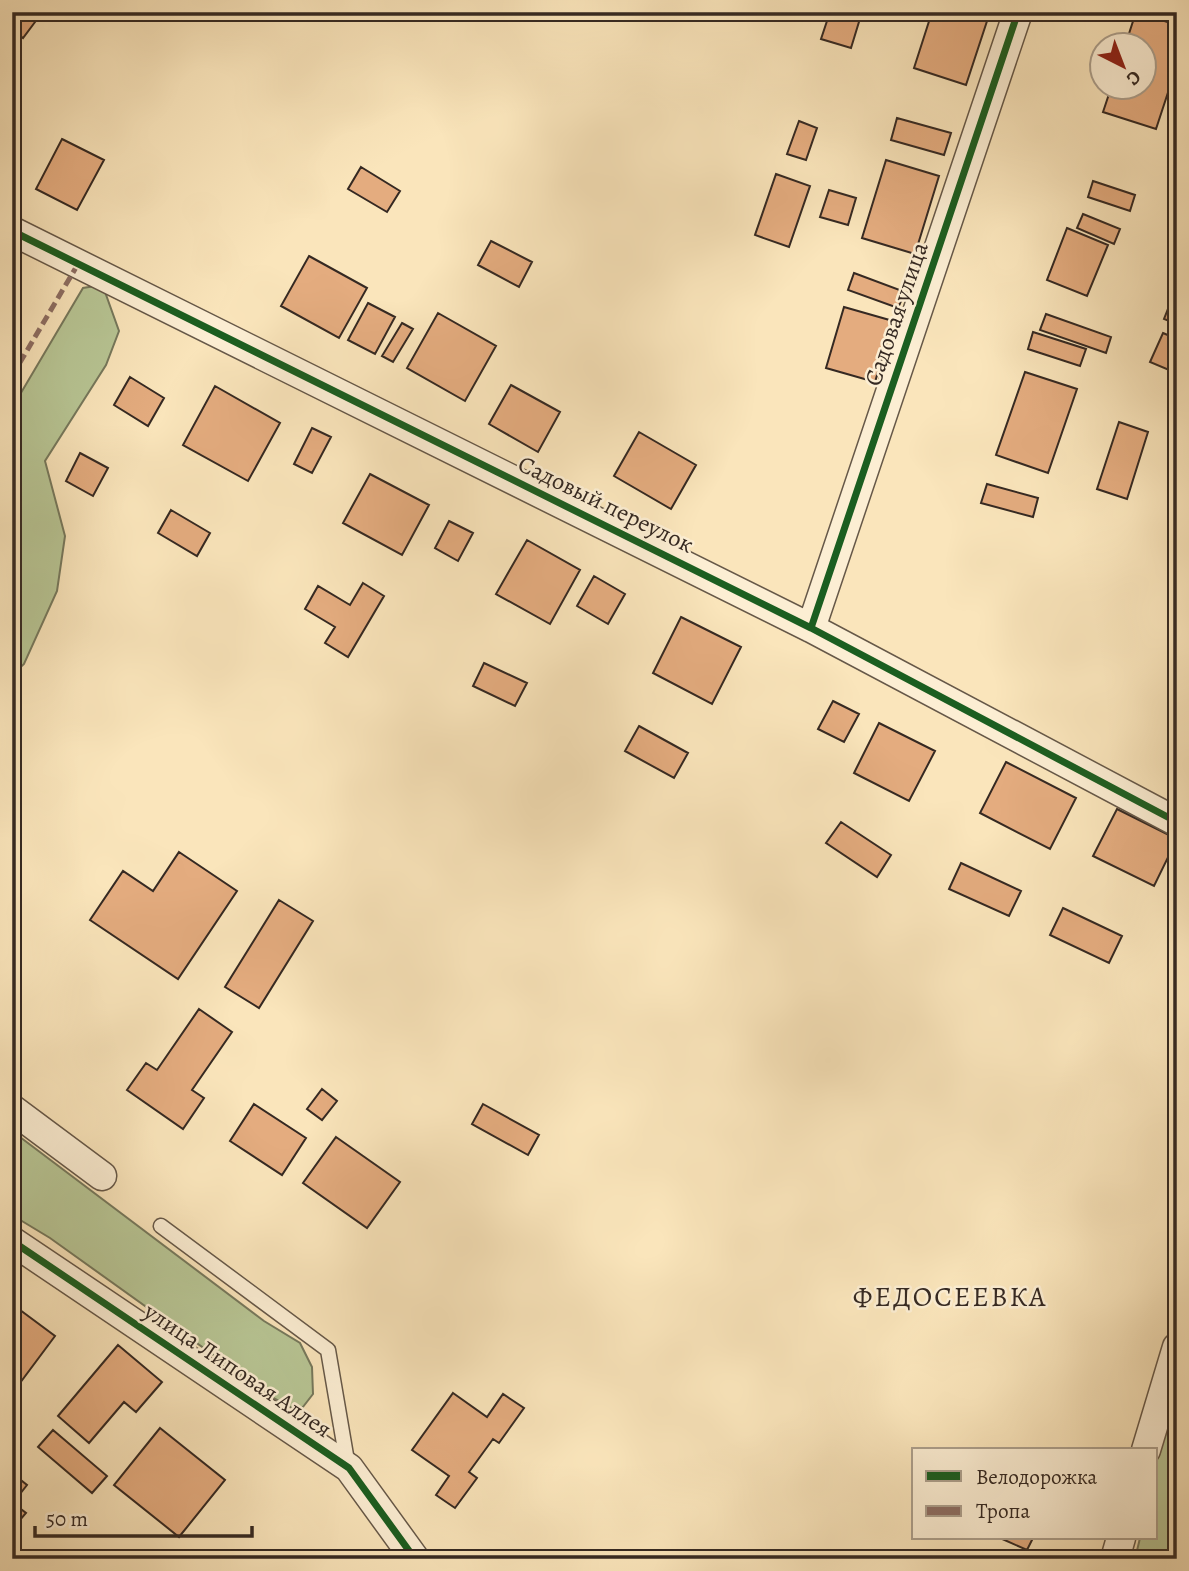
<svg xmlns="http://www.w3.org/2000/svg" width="1189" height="1571" font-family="Alegreya,serif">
<rect width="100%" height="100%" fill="#fae5bb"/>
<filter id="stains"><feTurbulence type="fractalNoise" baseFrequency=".00286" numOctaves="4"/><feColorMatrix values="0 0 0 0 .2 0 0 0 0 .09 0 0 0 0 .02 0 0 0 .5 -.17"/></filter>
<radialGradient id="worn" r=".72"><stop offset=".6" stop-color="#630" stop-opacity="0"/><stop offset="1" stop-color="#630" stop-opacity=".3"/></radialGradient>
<!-- green -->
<path fill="#b8c695" stroke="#76785c" stroke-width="2" d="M95 286 105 292 119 331 106 365 45 461 65 536 57 591 24 664 12 675V408L83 288Z
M12 1131 264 1321 300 1343 312 1367 313 1394 299 1412 272 1397 50 1238 12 1215Z
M1177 1363V1559H1135L1140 1538H1156V1462Z"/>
<!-- building -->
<path fill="#e4ac7f" stroke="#352922" stroke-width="2" d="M12 12H30L38 18 23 38 12 30Z
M830 12H862L851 48 821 39Z
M932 12H990L966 85 914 68Z
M1136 12 1177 25V65L1156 129 1103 112 1111 88H1144V46H1125Z
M897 118 951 133 944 155 891 140Z
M799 121 817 128 806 160 787 154Z
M62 139 104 160 77 210 36 189Z
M886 160 939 176 915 254 862 238Z
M361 167 400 191 387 212 348 189Z
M776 174 810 186 789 247 755 235Z
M1093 181 1135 195 1130 211 1088 197Z
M829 190 856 198 848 225 820 217Z
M1083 214 1120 229 1114 244 1077 228Z
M1067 228 1108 245 1087 296 1047 280Z
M491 241 532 262 519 287 478 265Z
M309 256 367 288 339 338 281 306Z
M854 273 905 292 898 308 848 290Z
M1177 286V324L1164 319Z
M368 303 395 317 375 354 348 340Z
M844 307 893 321 875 382 826 368Z
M438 313 496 346 465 401 407 368Z
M1046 314 1111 337 1106 353 1040 330Z
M402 323 413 329 393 362 382 356Z
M1033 332 1086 349 1080 366 1028 349Z
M1163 333 1177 339V353L1169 370 1150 362Z
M1025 372 1077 389 1048 473 996 455Z
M130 377 164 398 148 426 114 405Z
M511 385 560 412 538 452 489 424Z
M215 386 280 423 248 481 183 445Z
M1119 422 1148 432 1127 499 1097 489Z
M312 428 331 437 312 473 294 464Z
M639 432 696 465 671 509 614 476Z
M80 453 108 468 93 496 66 481Z
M370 474 429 505 402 555 343 523Z
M987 484 1038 498 1033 517 981 503Z
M171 510 210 533 197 556 158 533Z
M449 521 473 533 458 561 435 548Z
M527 540 580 570 550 624 496 594Z
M594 576 625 594 608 624 577 606Z
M363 583 384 596 348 657 325 643 335 627 305 609 318 586 350 605Z
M681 617 741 647 712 704 653 673Z
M484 663 527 683 515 706 473 686Z
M833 701 859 714 844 742 818 729Z
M879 723 935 751 909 801 854 773Z
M639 726 688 753 674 778 625 751Z
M1006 762 1076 798 1050 849 980 813Z
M1117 809 1177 839 1154 886 1093 856Z
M841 822 891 855 877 877 826 843Z
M179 852 237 891 178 979 90 920 123 871 153 891Z
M961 863 1021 891 1009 916 949 889Z
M279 900 313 921 259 1008 225 987Z
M1063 908 1122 936 1109 963 1050 935Z
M199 1009 232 1032 192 1090 204 1098 183 1129 127 1090 146 1063 157 1070Z
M322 1089 337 1101 322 1120 307 1109Z
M254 1104 306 1138 282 1175 230 1141Z
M483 1104 539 1135 528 1155 472 1124Z
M336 1137 400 1182 367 1228 303 1183Z
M12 1304 55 1336 14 1391 12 1390Z
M118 1345 162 1382 136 1412 124 1402 89 1443 58 1416Z
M453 1393 487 1417 503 1394 524 1408 499 1443 493 1439 469 1472 477 1478 455 1508 436 1495 449 1476 412 1450Z
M160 1428 225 1480 179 1537 114 1485Z
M53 1430 107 1476 92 1493 38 1447Z
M12 1473 27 1485 13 1503 26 1513 14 1527 12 1526Z
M1000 1538H1033L1027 1550Z"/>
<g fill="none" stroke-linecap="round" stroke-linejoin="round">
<!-- service casing -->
<g stroke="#665848" stroke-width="17">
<path id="service" d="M161 1226 328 1350 348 1467"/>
</g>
<!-- minor casing -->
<g stroke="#665848" stroke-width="31">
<path id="minor" d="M12 231 811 628 1177 822
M811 628 1018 12
M12 1109 102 1176
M12 1241 349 1468 415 1559
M1146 1450 1177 1347
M1115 1559 1121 1538"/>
</g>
<!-- service -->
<use href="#service" stroke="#fceed3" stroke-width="14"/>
<!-- minor -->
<use href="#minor" stroke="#fceed3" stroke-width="28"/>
<!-- quiet -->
<path stroke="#8d6e63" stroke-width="5" stroke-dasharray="10 5" stroke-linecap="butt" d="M12 376 78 264"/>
<!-- cycleway casing -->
<g stroke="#fceed3" stroke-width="11">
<path id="cycleway" d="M12 231 811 628 1177 822
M811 628 1018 12
M12 1241 349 1468 415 1559"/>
</g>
<!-- cycleway -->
<use href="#cycleway" stroke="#1b5e20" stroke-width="7"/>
</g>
<g text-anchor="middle" stroke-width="5" stroke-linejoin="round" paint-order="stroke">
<!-- street labels -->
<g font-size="24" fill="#352922" stroke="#fceed3">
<text transform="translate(896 314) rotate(-71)" y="8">Садовая улица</text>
<text transform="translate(606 504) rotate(26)" y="8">Садовый переулок</text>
<text transform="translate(238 1370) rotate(34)" y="8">улица Липовая Аллея</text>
</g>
<!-- quarter labels -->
<g font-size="28" letter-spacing="2" fill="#352922" stroke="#fceed3">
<text x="950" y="1306">ФЕДОСЕЕВКА</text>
</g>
</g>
<!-- margin -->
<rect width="1189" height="1571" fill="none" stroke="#fae5bb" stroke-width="42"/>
<rect x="14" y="14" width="1161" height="1543" fill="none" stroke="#352922" stroke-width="3.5"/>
<rect x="21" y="21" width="1147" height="1529" fill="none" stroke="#352922" stroke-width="2"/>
<!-- legend -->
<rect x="912" y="1448" width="245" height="91" fill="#fceed3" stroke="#ac9f8c" stroke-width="2"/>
<rect x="926" y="1471" width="35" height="10" fill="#1b5e20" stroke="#ac9f8c" stroke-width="2"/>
<text x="976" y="1484" font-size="21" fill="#352922">Велодорожка</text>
<rect x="926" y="1506" width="35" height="10" fill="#8d6e63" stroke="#ac9f8c" stroke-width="2"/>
<text x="976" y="1518" font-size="21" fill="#352922">Тропа</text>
<!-- north arrow -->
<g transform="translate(1123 66) rotate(138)"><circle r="33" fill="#fceed3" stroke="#ac9f8c" stroke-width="2"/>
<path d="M0-5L12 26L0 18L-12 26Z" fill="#8f2418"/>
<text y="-10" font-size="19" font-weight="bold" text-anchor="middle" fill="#352922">С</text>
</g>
<!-- scale -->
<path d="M35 1526v10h217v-10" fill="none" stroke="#352922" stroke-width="3.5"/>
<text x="46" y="1526" font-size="21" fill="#352922" stroke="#fceed3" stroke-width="5" paint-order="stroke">50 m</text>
<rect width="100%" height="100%" filter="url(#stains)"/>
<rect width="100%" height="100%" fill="url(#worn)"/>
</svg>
